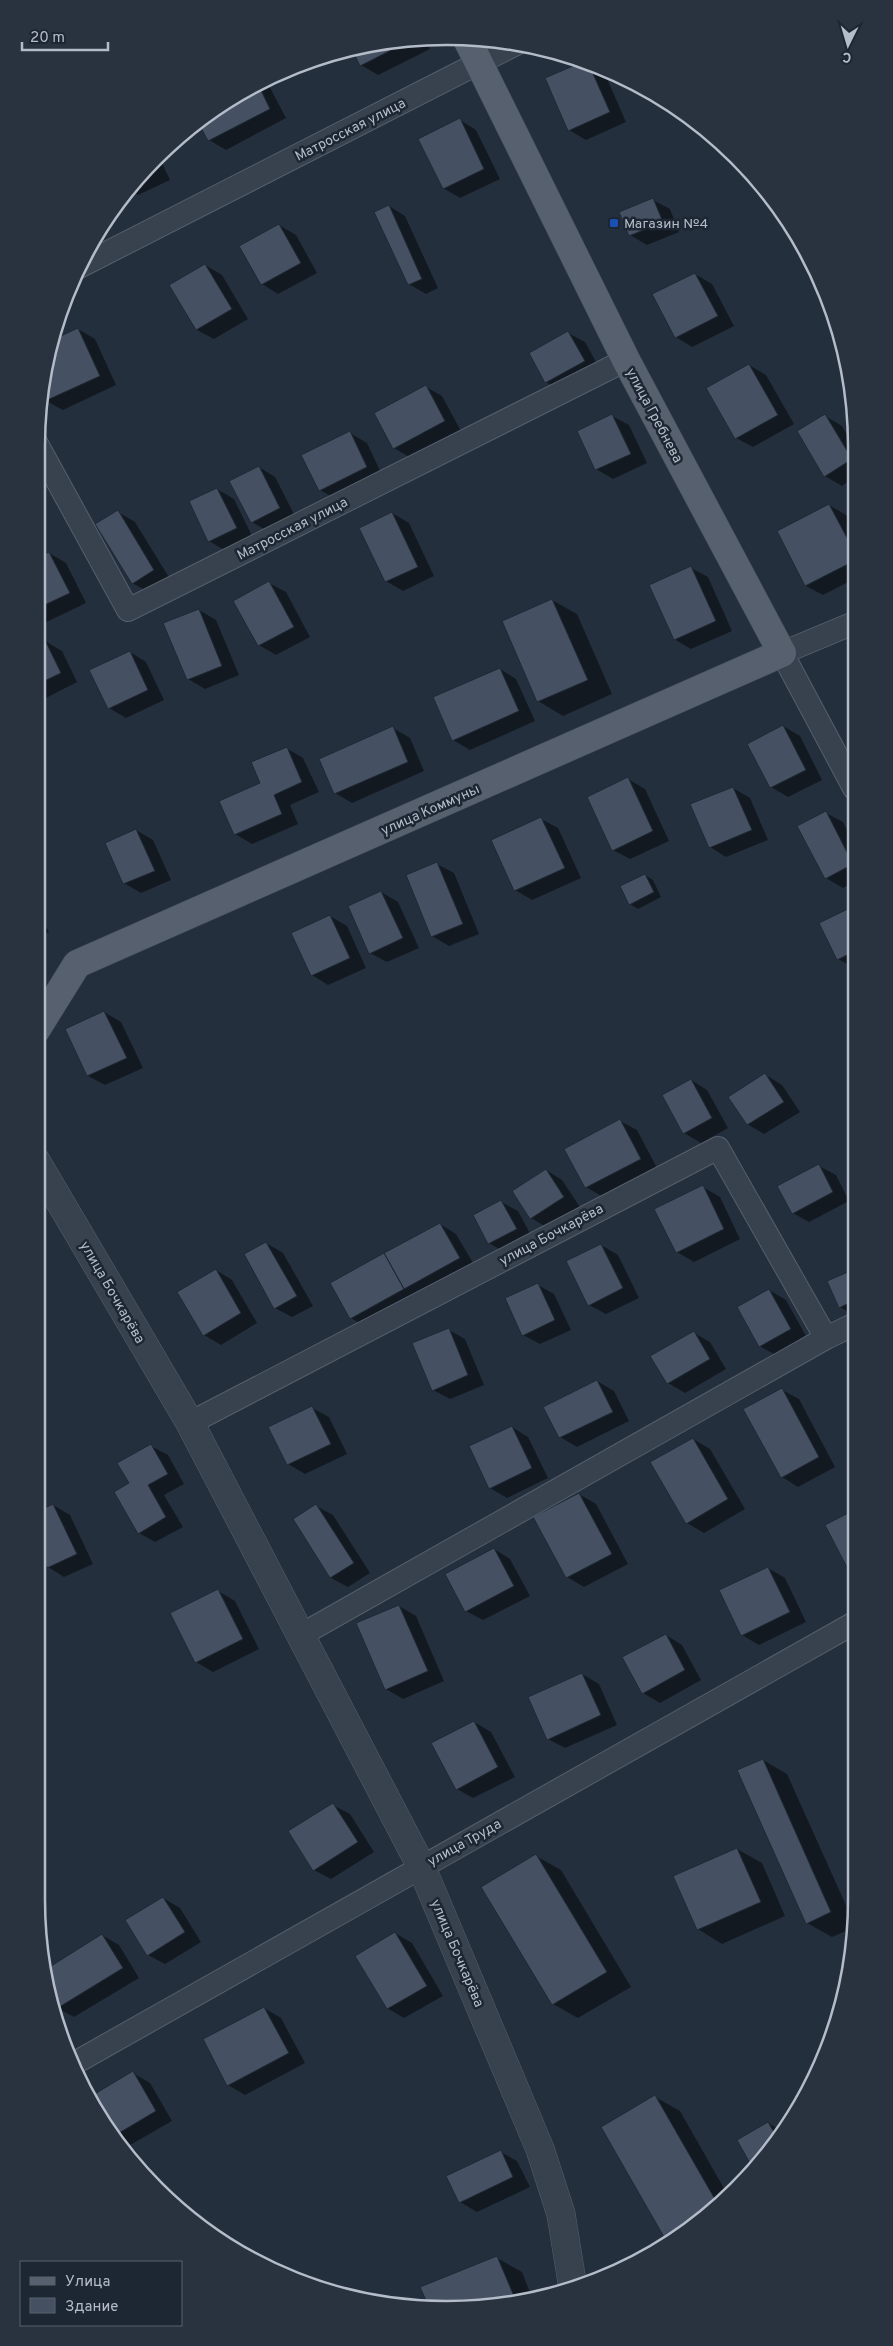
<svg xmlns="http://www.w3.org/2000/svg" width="893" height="2346" font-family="Overpass,sans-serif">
<rect width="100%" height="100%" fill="#242f3e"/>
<!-- shadow -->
<path fill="#0007" d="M425 39 430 49 378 75 361 65 353 49 393 40Z
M582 63 605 74 626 122 586 140 569 130 546 79Z
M266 80 286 118 226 150 209 140 199 121 242 91Z
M460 120 476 130 500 179 460 198 443 188Z
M159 157 170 180 138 195 128 189Z
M653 200 670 209 679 232 647 245 630 235Z
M389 206 405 216 438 288 426 294 409 284Z
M279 225 296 235 317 273 278 294 262 284Z
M205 265 222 275 248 319 214 339 197 330 170 285Z
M695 274 712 284 734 326 692 347 676 337Z
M78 329 95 339 116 385 63 410 46 401 43 394 50 342Z
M568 333 585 342 601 371 563 392 546 382 530 354Z
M749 365 766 375 794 424 753 447 736 438Z
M426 387 442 396 461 431 411 458 394 448Z
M612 416 629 425 647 463 613 479 596 469Z
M825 416 842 426 853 445V478L842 486 825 476Z
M350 433 367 443 383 477 336 499 320 490Z
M259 467 275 477 296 518 269 532 252 522Z
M217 489 234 499 253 538 226 551 209 541Z
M829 505 846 515 854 530V579L823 595 806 586 778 532Z
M118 512 135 522 170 579 149 592 132 583Z
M392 513 409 523 434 576 403 591 386 581Z
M49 553 66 563 86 603 36 627V559Z
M691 568 708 577 732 631 691 649 674 639Z
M269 583 286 592 310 637 276 655 259 645Z
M552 600 577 614 612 694 563 716 538 701Z
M199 610 216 620 239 675 205 689 188 679Z
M45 641 62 651 77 682 40 701 36 699V646Z
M130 652 146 662 164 700 126 718 109 708Z
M500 669 516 679 535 721 470 750 453 740Z
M783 726 800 736 822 780 788 797 771 787Z
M393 728 410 738 424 771 352 803 335 793Z
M286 748 303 758 319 792 290 805 298 824 252 844 235 834 262 784Z
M628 779 645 789 669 841 630 859 613 850Z
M733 788 750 798 768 840 726 857 710 847Z
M826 813 843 822 854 845V882L843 888 826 878Z
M541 819 558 828 581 878 532 900 515 890Z
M136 830 153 840 171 880 141 893 124 883Z
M437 864 454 873 479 934 449 946 432 936Z
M645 875 653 880 661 897 638 909 630 904Z
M381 892 398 902 419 948 387 962 370 953Z
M854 907 855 968 838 959 820 924Z
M36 908 49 932 36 939Z
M330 916 347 926 366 968 328 985 312 975Z
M104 1012 121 1022 143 1068 105 1085 88 1076 67 1030Z
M766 1075 782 1085 800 1112 764 1134 747 1124Z
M691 1080 707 1090 728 1128 701 1143 684 1133Z
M620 1121 637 1130 657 1168 603 1197 586 1187 566 1149Z
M819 1166 836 1175 849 1201 809 1222 793 1213Z
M546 1170 562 1180 580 1207 548 1228 531 1218Z
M703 1187 720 1197 740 1239 694 1262 677 1252Z
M501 1202 518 1211 533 1239 506 1253 489 1243Z
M440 1224 456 1234 476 1268 368 1328 351 1318Z
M266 1243 283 1253 313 1306 292 1317 275 1308Z
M601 1245 618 1255 639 1298 606 1314 589 1305Z
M216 1270 232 1280 257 1323 221 1345 204 1335Z
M855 1271V1316L840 1307 829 1282Z
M538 1285 554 1294 571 1330 540 1344 523 1335Z
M769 1290 786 1300 807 1338 776 1355 759 1346Z
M449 1330 465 1339 484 1385 450 1399 433 1390Z
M694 1333 710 1342 726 1369 685 1393 668 1383Z
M597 1381 614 1391 629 1421 577 1447 560 1437Z
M782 1390 799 1399 835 1467 798 1487 782 1477Z
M312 1408 329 1417 347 1454 305 1474 288 1464 270 1428Z
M512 1427 528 1437 548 1478 507 1498 490 1488Z
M693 1439 710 1449 745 1509 704 1533 687 1523Z
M151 1446 168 1455 184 1484 164 1495 183 1527 155 1542 139 1533 131 1484Z
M579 1494 596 1504 628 1564 584 1587 567 1577 535 1517Z
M53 1505 70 1515 93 1564 64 1577 48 1567Z
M316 1506 333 1515 370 1573 348 1587 331 1578 294 1519Z
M494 1549 510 1559 530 1596 483 1620 466 1611Z
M768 1568 785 1578 806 1622 759 1645 742 1635Z
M218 1591 235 1601 259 1649 213 1672 196 1662Z
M399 1606 416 1616 444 1681 403 1699 386 1689Z
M666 1635 682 1645 701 1680 660 1703 643 1693Z
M582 1674 599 1684 617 1725 565 1748 548 1739Z
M474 1722 491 1732 515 1777 473 1798 457 1789Z
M763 1760 787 1774 854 1923 853 1928 832 1937 807 1923Z
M333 1805 350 1814 374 1852 331 1879 314 1870Z
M737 1849 762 1863 785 1916 722 1944 698 1929Z
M536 1856 561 1870 631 1987 578 2018 553 2004Z
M163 1898 180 1908 201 1942 165 1964 148 1955Z
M395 1933 412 1943 443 1996 404 2018 387 2008Z
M102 1935 119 1945 139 1978 74 2017 57 2008 53 2001 48 1969Z
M264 2008 281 2018 305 2063 245 2095 228 2085Z
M133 2073 150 2083 172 2121 123 2149 88 2099Z
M655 2097 680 2111 726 2192 669 2244 602 2127Z
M768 2123 783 2132 772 2149 753 2167 738 2141Z
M501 2152 517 2161 530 2187 477 2212 460 2202Z
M497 2258 522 2272 533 2300 429 2305 422 2288Z"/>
<!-- building -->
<path fill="#455162" stroke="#1f2835" d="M413 39 360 66 352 49 393 40Z
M580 63 590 67 610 112 568 131 545 78Z
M258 84 270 109 208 141 198 122 242 91Z
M460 118 484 169 443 189 418 139Z
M151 165 154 171 139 178Z
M653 198 663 222 629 236 619 212Z
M389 205 422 279 408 285 374 212Z
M279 224 301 263 261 285 239 246Z
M205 264 232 309 196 330 169 285Z
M695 273 718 316 675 338 652 294Z
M78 328 100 376 45 401 43 396 50 341Z
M568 331 585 361 545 383 529 353Z
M749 364 778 415 735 439 706 388Z
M426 385 445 421 393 449 374 413Z
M612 414 631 454 595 470 577 431Z
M825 414 852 459 824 477 797 431Z
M350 431 367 467 319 491 301 455Z
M259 466 280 508 251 523 229 481Z
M217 488 237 528 208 542 189 501Z
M829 504 854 551V561L805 586 777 531Z
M118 510 154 570 132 584 95 524Z
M392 512 418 567 385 582 359 528Z
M49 552 70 593 36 609V558Z
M691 566 716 621 674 640 649 585Z
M269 581 294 627 258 646 233 601Z
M552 599 588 680 537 702 502 621Z
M199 609 222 666 187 680 163 623Z
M45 640 61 673 36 685V644Z
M130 651 148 690 108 709 89 670Z
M500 668 519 711 452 741 433 697Z
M783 725 806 770 770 788 747 744Z
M393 726 408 762 334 794 319 759Z
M287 747 302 782 274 795 282 814 234 835 219 801 260 783 251 762Z
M628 777 653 831 612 851 587 797Z
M733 787 752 830 709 848 690 804Z
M826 811 853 864 825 879 797 826Z
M541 817 565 868 514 891 491 840Z
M136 829 155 871 123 884 105 843Z
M437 862 463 924 431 937 406 875Z
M645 874 654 892 629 905 620 886Z
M381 891 403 938 369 954 348 906Z
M854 906 855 951 837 960 819 923Z
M330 915 350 958 311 976 291 933Z
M104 1011 127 1058 87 1076 65 1029Z
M765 1073 784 1102 747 1125 728 1097Z
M691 1079 712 1118 683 1134 662 1095Z
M620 1119 641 1159 585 1188 564 1149Z
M819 1164 833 1192 792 1214 777 1186Z
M546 1169 564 1197 530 1219 512 1191Z
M703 1185 724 1229 676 1253 654 1209Z
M501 1200 517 1229 488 1244 473 1215Z
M440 1223 460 1258 404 1289 384 1253Z
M266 1242 297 1296 274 1309 244 1254Z
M601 1244 623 1288 588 1306 566 1261Z
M384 1253 404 1289 350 1319 330 1283Z
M216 1269 241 1313 203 1336 177 1292Z
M855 1269V1300L839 1308 827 1281Z
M538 1283 555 1320 522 1336 505 1298Z
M769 1289 791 1329 759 1347 737 1307Z
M449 1328 468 1375 432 1391 412 1343Z
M694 1331 710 1359 667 1384 650 1356Z
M597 1380 613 1412 559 1438 543 1407Z
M782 1388 819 1457 781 1478 743 1409Z
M312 1406 331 1444 287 1465 268 1427Z
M512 1426 532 1468 489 1489 469 1446Z
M693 1438 728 1499 686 1524 650 1462Z
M151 1444 168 1474 148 1485 166 1517 138 1534 114 1492 129 1483 117 1463Z
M579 1493 612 1554 566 1578 533 1517Z
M53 1504 77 1554 47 1568 36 1546V1512Z
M316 1504 354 1563 330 1578 293 1519Z
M856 1509V1572L851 1575 825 1525Z
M494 1548 514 1586 465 1612 445 1574Z
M768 1567 790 1612 741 1636 719 1590Z
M218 1589 243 1639 195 1663 170 1613Z
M399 1605 428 1671 385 1690 356 1623Z
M666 1634 685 1670 642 1694 622 1657Z
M582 1673 601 1715 547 1740 528 1697Z
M474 1721 498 1767 456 1790 431 1743Z
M763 1759 831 1912 806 1924 737 1770Z
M333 1803 358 1842 313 1871 288 1831Z
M737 1848 761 1902 697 1930 673 1876Z
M536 1854 607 1972 552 2005 481 1887Z
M163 1897 185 1932 147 1956 125 1920Z
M395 1932 427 1986 387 2009 355 1956Z
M102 1934 123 1968 56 2009 54 2004 48 1968Z
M264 2007 289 2053 227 2086 203 2039Z
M133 2071 156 2111 114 2136 88 2098Z
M655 2095 716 2201 668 2244 601 2127Z
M768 2122 778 2139 772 2149 752 2167 737 2140Z
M501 2150 513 2177 459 2203 446 2176Z
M497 2256 516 2301 428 2305 420 2287Z"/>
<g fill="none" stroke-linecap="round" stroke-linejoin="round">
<!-- minor casing -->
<g stroke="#565f6c" stroke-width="24">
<path id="minor" d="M77 268 516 44
M37 444 128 610 626 360
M854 623 782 653 854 788
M190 1423 718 1148 826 1338
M301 1635 826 1338 855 1324
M73 2064 856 1622"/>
</g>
<!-- tertiary casing -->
<g stroke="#565f6c" stroke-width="29">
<path id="tertiary" d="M36 1161 190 1423 421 1866 540 2149 561 2214 573 2288"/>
</g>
<!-- primary casing -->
<g stroke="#414a57" stroke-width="29">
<path id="primary" d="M36 1030 77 964 782 653 626 360 466 37"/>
</g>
<!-- minor -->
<use href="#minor" stroke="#38414e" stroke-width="22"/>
<!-- tertiary -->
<use href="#tertiary" stroke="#38414e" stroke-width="28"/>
<!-- primary -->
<use href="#primary" stroke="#56606e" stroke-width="28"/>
</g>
<!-- markers -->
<rect fill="#1a4fb4" stroke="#1d2633" stroke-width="2" x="609" y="218" width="10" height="10" rx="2.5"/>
<g text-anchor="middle" stroke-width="5" stroke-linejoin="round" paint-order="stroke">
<!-- street labels -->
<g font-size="14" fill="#b4bcc9" stroke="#1d2633">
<text transform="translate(350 129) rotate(-27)" y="5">Матросская улица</text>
<text transform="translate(655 415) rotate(62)" y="5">улица Гребнева</text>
<text transform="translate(292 528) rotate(-27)" y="5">Матросская улица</text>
<text transform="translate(430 809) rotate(-24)" y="5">улица Коммуны</text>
<text transform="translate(551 1234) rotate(-28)" y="5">улица Бочкарёва</text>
<text transform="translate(113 1292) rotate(60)" y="5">улица Бочкарёва</text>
<text transform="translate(464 1842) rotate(-29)" y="5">улица Труда</text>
<text transform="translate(458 1953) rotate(67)" y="5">улица Бочкарёва</text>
</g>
<!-- poi labels -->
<g font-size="14" fill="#b4bcc9" stroke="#1d2633" text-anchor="start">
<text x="624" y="228">Магазин №4</text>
</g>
</g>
<!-- crop -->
<path d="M0 0H893V2346H0ZM446 45H447A401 401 0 0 1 848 446V1900A401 401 0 0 1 447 2301H446A401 401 0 0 1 45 1900V446A401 401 0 0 1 446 45Z" fill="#29323f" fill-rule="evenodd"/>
<path fill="none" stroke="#b4bcc9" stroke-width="2.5" d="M446 45H447A401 401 0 0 1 848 446V1900A401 401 0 0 1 447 2301H446A401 401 0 0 1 45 1900V446A401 401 0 0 1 446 45Z"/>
<!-- legend -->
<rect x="20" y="2261" width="162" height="65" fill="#1d2633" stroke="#59626f"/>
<rect x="30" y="2277" width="25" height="8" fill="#56606e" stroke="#59626f"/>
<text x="65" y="2286" font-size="15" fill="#b4bcc9">Улица</text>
<rect x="30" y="2298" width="25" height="15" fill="#455162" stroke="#59626f"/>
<text x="65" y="2311" font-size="15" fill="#b4bcc9">Здание</text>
<!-- north arrow -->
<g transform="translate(848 45) rotate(185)" stroke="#1d2633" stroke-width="4" paint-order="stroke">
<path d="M0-4L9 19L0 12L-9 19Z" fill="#b4bcc9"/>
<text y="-8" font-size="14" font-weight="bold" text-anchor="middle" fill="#b4bcc9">С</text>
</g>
<!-- scale -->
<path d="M22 42v8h86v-8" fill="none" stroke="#b4bcc9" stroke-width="2.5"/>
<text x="30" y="42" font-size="15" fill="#b4bcc9" stroke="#1d2633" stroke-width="4" paint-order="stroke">20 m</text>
</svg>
